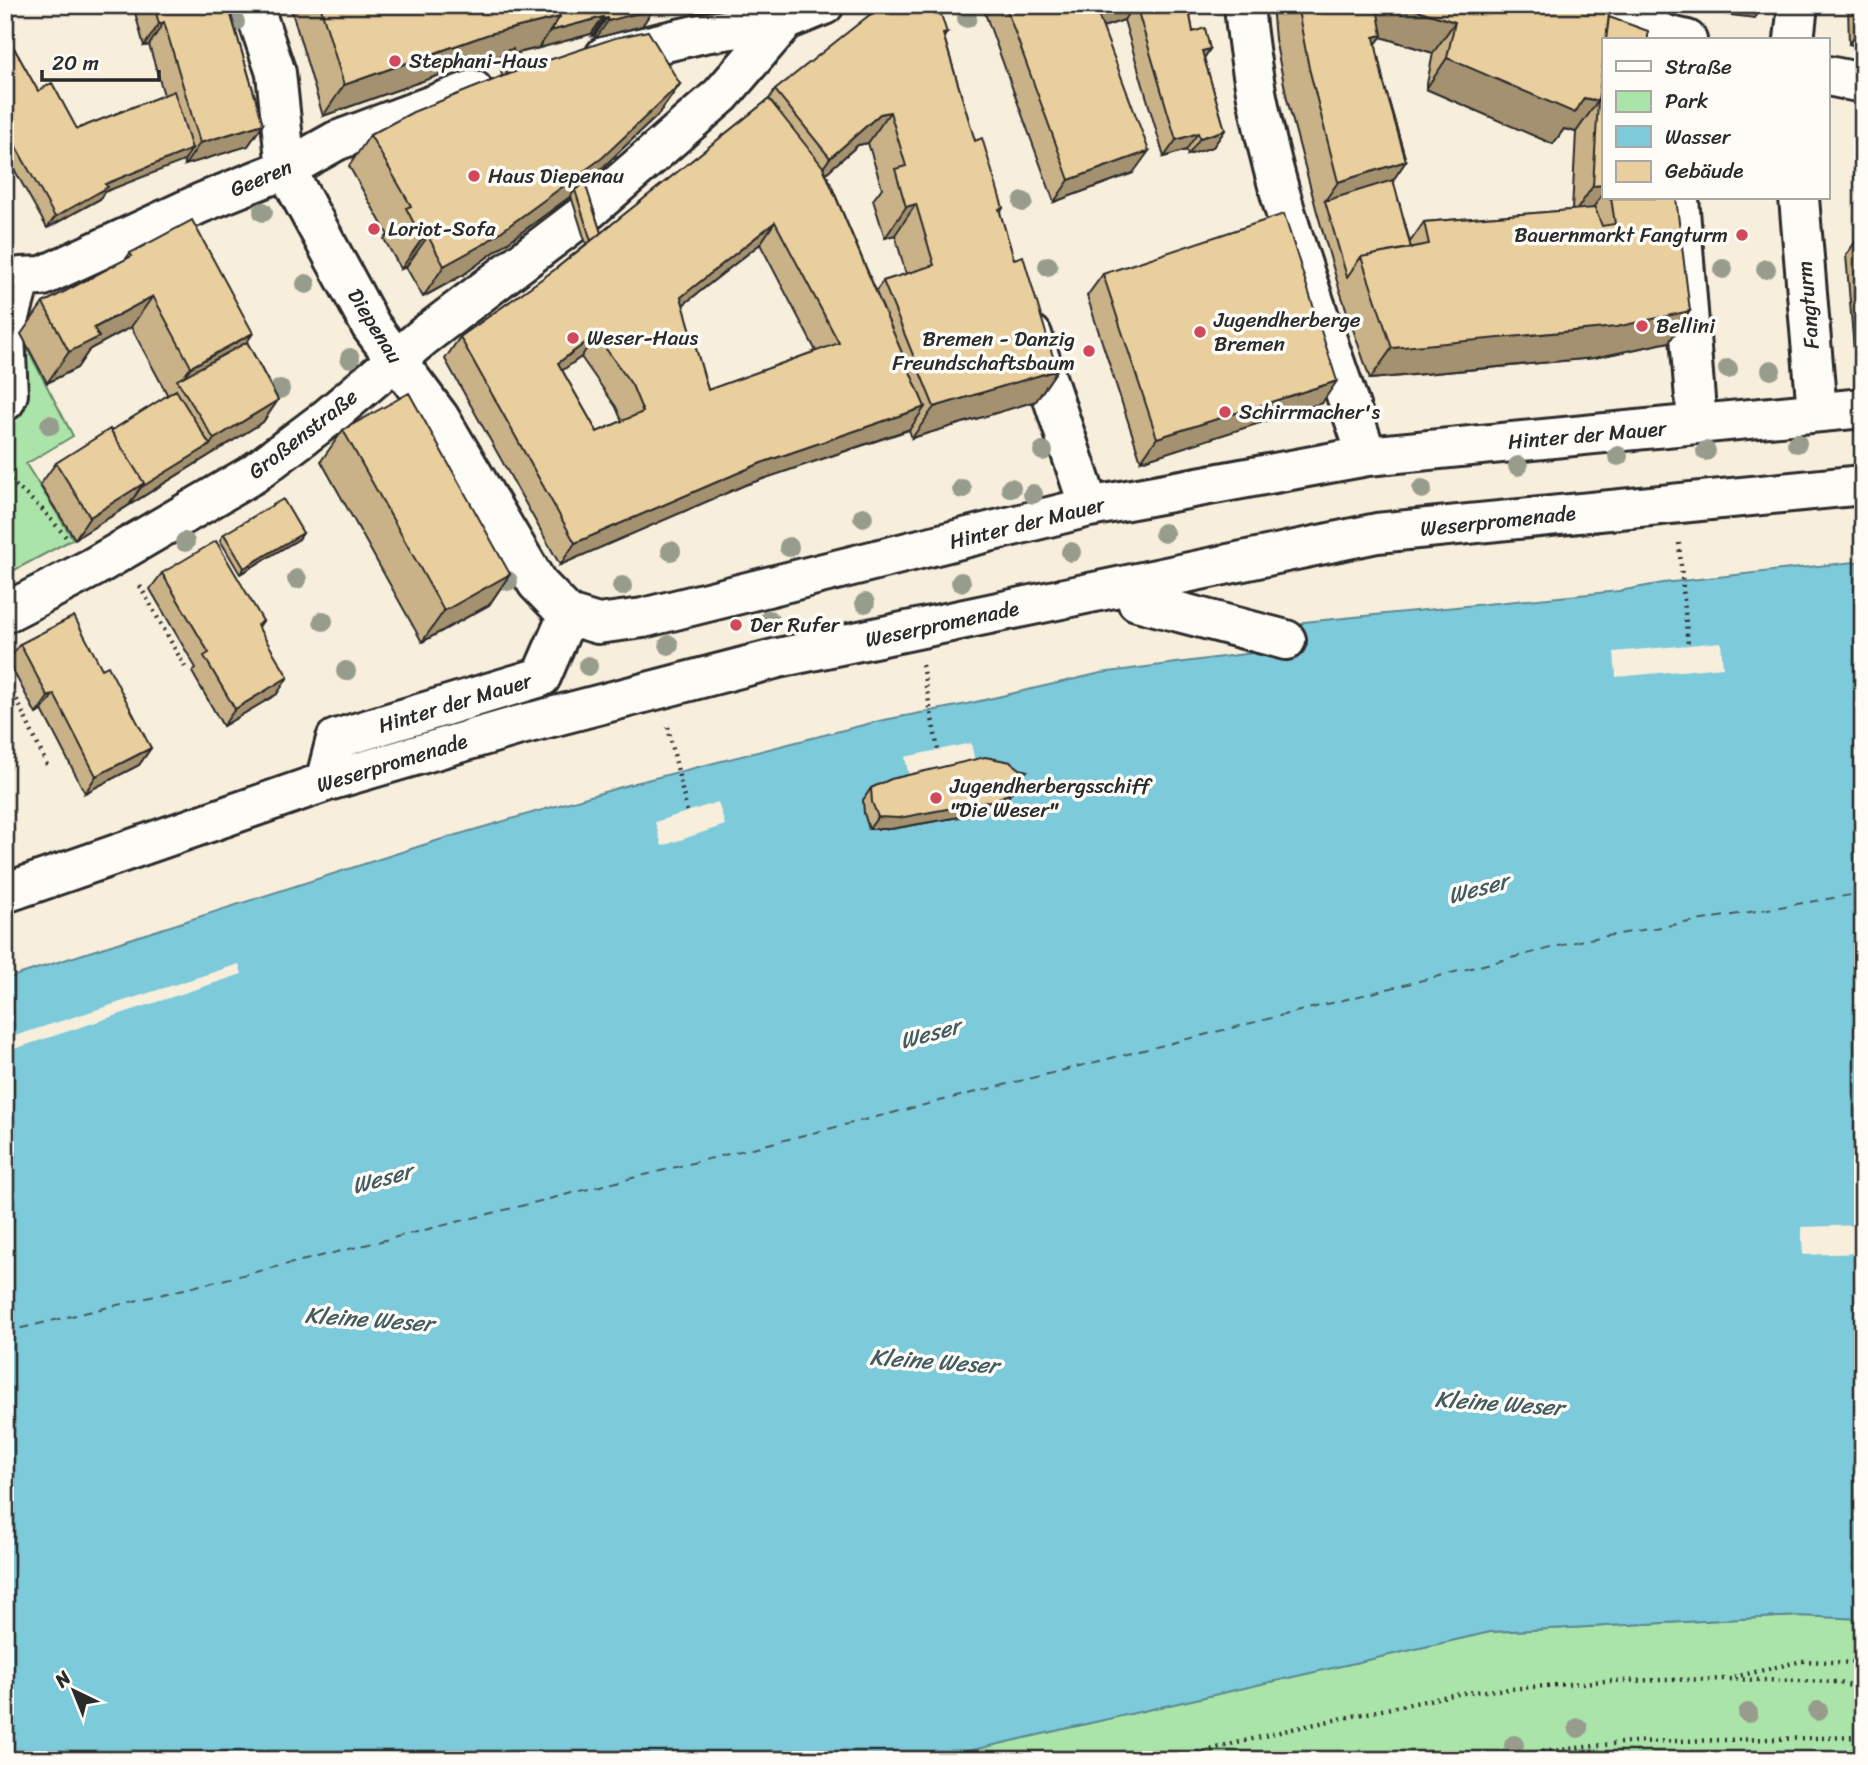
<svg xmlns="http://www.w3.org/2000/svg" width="1868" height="1765" font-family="Sriracha,sans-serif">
<rect width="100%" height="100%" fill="#f7eedc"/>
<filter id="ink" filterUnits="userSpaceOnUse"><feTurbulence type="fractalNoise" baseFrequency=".0143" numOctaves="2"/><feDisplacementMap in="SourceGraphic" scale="14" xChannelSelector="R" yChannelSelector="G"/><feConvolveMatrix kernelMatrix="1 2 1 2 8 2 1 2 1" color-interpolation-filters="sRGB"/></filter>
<g filter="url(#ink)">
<!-- green -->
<path fill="#aae4a9" stroke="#6a886a" stroke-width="2" d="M5 306 73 436 26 464 73 539 5 575Z
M1800 1616 1863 1619V1759L928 1760 1490 1632Z"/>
<!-- water -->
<path fill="#7dcadb" stroke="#5c8a95" stroke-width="2" d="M1863 561V1619L1800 1616 1490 1632 928 1760H5V979L439 840 635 783 879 721 967 704 1101 673 1275 650 1304 622 1619 591 1663 583Z"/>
<!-- pier -->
<path fill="#f7eedc" d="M1721 642 1723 667 1616 677 1614 652Z
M971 743 976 767 910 781 905 757Z
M718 802 725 825 662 846 655 822Z
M239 964 242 974 5 1052V1039Z
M1863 1225V1253L1803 1255 1801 1227Z"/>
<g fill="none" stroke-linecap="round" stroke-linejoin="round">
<!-- ferry -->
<path stroke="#445b60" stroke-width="2" stroke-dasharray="9 7" stroke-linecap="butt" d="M5 1332 305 1260 1583 940 1863 893"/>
<!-- minor casing -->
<g stroke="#2b2b2b" stroke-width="44">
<path id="minor" d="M253 5 276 73 286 169 371 326 439 417 537 583 568 615 598 624 643 618 1089 507 1367 456 1863 408
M1244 5C1257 160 1318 310 1367 456
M1607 5 1666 35 1687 40
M1794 40 1798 5
M605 56 704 33 785 21 824 5
M1828 76 1863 83
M1679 198 1697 424
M1799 198 1817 412
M588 211 721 95 785 21
M21 277 43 276 201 203 286 169 336 141 473 90
M1032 335 1089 507
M5 401 8 394 5 335 21 277
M1135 584 1137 601 1286 640
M5 613 92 568 253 474 326 419 424 336 578 219
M325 782 336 739 541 677 568 615
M5 893 325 782 517 726 778 658 1377 533 1863 485"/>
</g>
<!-- path -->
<path stroke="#2b2b2b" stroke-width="4.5" stroke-dasharray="2 5" stroke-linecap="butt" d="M5 476 43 510 66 537
M1679 543 1688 645
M140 586 185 667
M922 665 938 750
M5 674 47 765
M668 727 687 812
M1734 1677 1802 1661 1863 1663
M1170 1760 1292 1729 1462 1693 1605 1681 1726 1679 1836 1682 1863 1689
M1473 1760 1630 1742 1863 1737"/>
<!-- minor -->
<use href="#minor" stroke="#fdfcf7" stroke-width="38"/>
</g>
<!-- trees -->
<g fill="#989c8c">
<circle cx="967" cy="18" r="10"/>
<circle cx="235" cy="22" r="10"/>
<circle cx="1023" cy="202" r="10"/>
<circle cx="263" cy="212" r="10"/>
<circle cx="1048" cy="266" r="10"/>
<circle cx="1723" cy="269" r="10"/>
<circle cx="1766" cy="269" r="10"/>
<circle cx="306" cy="284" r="10"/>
<circle cx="350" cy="358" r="10"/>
<circle cx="1728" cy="369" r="10"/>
<circle cx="1771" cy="370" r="10"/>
<circle cx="280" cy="389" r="10"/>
<circle cx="50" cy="425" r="10"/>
<circle cx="1797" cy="443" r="10"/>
<circle cx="1043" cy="451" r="10"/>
<circle cx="1706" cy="451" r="10"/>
<circle cx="1618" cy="456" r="10"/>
<circle cx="1518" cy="466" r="10"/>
<circle cx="1011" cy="488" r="10"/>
<circle cx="962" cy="489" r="10"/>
<circle cx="1422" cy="489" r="10"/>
<circle cx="1033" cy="494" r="10"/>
<circle cx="863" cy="517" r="10"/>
<circle cx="1164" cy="533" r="10"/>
<circle cx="185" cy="542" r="10"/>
<circle cx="789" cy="547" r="10"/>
<circle cx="671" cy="551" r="10"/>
<circle cx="1071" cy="552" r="10"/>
<circle cx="297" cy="579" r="10"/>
<circle cx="508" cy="581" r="10"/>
<circle cx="961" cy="582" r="10"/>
<circle cx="622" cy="586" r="10"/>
<circle cx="865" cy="603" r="10"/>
<circle cx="769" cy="620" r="10"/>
<circle cx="323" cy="621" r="10"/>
<circle cx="669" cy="645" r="10"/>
<circle cx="588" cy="666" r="10"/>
<circle cx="346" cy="671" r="10"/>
<circle cx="1818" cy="1711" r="10"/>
<circle cx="1748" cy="1713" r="10"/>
<circle cx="1578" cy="1728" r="10"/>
<circle cx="1514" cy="1745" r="10"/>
</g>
<!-- wall -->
<path fill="#c9b288" stroke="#2b2b2b" stroke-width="2" fill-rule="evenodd" d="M133 5H228L263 124 248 146 185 165 184 160 104 192 100 199 47 228 5 153V32L38 91 77 129 164 95 149 45 144 46Z
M290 5H656L642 26 596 38 595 35 592 36 591 34 539 48 514 54 517 71 680 84 658 115 585 184 601 233 769 99 775 90 947 33 944 37 975 141 1003 208 1000 213 1014 259 1057 370 1036 401 912 438 909 430 745 485 560 565 445 359 460 337 553 271 586 244 571 196 463 275 423 297 406 267 401 269 384 239 388 235 349 166 370 135 502 76 499 57 468 65 323 116ZM868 143 882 188 873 200 885 238 895 235 906 274 883 281 876 291 826 173 858 145ZM760 244 816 351 708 390 683 305ZM581 357 616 407 622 421 597 432 562 370Z
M692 5H734L694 13Z
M982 5H1188L1193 32 1210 49 1204 58 1225 130 1213 147 1188 155 1186 150 1164 157 1124 20 1103 27 1133 173 1054 202Z
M1272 5H1610L1604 40V198H1676L1669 342 1594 358 1370 379 1339 288 1317 212 1287 99 1275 39ZM1381 37 1433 53 1426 89 1553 144 1564 129 1576 132 1572 210 1424 222 1410 242 1393 180 1406 161 1384 84 1375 44Z
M1848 5H1863V47L1849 44Z
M1863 231V362L1855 361 1846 255Z
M130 253 253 333 247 342 278 400 263 422 75 539 40 485 56 463 111 431 164 398 167 394 131 327 90 349 77 368 47 383 21 334 43 303 125 260Z
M1103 274 1322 403 1141 461 1087 296Z
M343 430 510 574 489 605 422 642 321 461Z
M303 533 299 539 240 574 220 540 224 534Z
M162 573 263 621 259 627 277 694 223 726 192 672 196 668 150 589Z
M20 644 102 669 151 748 139 765 85 793 42 710 36 714 8 661Z
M1019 782 1008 797 1000 805 987 812 891 829H869L864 813 863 800 871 788Z"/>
<!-- shaded-wall -->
<path fill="#a4916f" stroke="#2b2b2b" stroke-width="2" d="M653 5H656L642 26 596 38 608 21Z
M699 5H734L694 13Z
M1118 5H1134L1124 20 1082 34 1097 12Z
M1391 5H1401L1455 22 1433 53 1381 37 1360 66 1377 8Z
M1683 5H1754L1763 6 1755 18 1680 9Z
M560 17 538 48 504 56 503 51 499 57 468 65 323 116 344 85 489 34Z
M603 17 591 34 539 48 550 31Z
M607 18 595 35 592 36 604 19Z
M164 22 149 45 144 46 159 24Z
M1863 24V47L1849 44Z
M1210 49 1199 66 1202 51Z
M1447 58 1584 98 1598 101 1576 132 1564 129 1553 144 1426 89Z
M680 84 658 115 581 188 575 190 571 196 463 275 423 297 444 266Z
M890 112 868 143 858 145 808 189 830 158 880 114Z
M263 124 248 146 185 165 200 143Z
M1225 130 1213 147 1188 155 1200 138Z
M1198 133 1186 150 1164 157 1176 140Z
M192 149 184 161 104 192 100 199 47 228 55 217 105 184Z
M1149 151 1133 173 1054 202 1069 180Z
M1406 161 1385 192 1325 201 1338 182Z
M1604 185V192L1588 215 1572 217 1593 186Z
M916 204 895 235 885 238 906 207Z
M775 222 760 244 665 319 681 297Z
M428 236 406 267 401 269 422 239Z
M153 296 131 327 90 349 77 368 47 383 69 352 94 328Z
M1690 311 1669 342 1594 358 1370 379 1392 348Z
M253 333 231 364 179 383 191 367Z
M596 335 581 357 542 385 558 363Z
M1863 350V362L1855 361Z
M1057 370 1036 401 912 438 934 407Z
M1337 381 1322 403 1141 461 1157 438Z
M278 400 263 422 129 505 140 488 210 445 214 439Z
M925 407 910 429 745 485 560 565 575 543 761 463Z
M144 483 129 505 75 539 90 517Z
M303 533 299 539 240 574 244 568Z
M510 574 489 605 422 642 444 611Z
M288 677 277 694 223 726 235 709Z
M54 694 42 710 36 714 48 697Z
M151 748 139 765 85 793 96 776Z
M1016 786 1008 797 1000 805 987 812 891 829H869L878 817Z"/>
<!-- building -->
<path fill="#eacf9e" stroke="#2b2b2b" stroke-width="2" fill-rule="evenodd" d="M154 5H228L263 124 200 143 164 22 159 24Z
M320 5H557L560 17 489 34 344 85Z
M557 5H653L654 9 608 21 607 18 604 19 603 17 550 31 560 17Z
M882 5H938L947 33 943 34 975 141 982 138 1003 208 999 209 1014 259 1023 256 1057 370 934 407 883 281 934 265 916 204 906 207 895 169 906 166 890 112 880 114 830 158 775 90Z
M1005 5H1118L1097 12 1149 151 1069 180Z
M1136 5H1188L1193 32 1205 28 1210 49 1202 51 1225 130 1200 138 1198 133 1176 140Z
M1297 5H1391L1377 8 1382 35 1374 37 1384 84 1406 161 1338 182 1309 68Z
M1401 5H1610L1606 40H1604V54L1598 101 1584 98 1575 113 1447 58 1455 22Z
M1609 17 1648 31V40H1606Z
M648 31 680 84 602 158 484 244 444 266 428 236 422 239 406 208 411 206 370 135 413 112 516 71 615 38Z
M5 32 38 91 52 83 77 129 174 91 192 149 105 184 108 187 55 217 5 127Z
M513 49 517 71 507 75 503 51Z
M1604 54V100L1598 101Z
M769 99 823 167 925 407 761 463 575 543 460 337 553 271ZM775 222 839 343 708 390 681 297ZM596 335 632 385 643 412 597 432 558 363Z
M1604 100V185L1593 186 1598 101Z
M1393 180 1411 248 1361 257 1347 277 1325 201Z
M585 183 601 233 591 241 575 190Z
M1611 198H1676L1690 311 1616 327 1392 348 1361 257 1429 244 1424 222 1595 208 1602 226 1615 224Z
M1284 214 1337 381 1157 438 1103 274Z
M192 220 253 333 191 367 153 296 94 328 99 337 69 352 43 303 132 256 130 253Z
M247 342 278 400 214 439 177 380Z
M176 390 210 445 140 488 144 483 111 431Z
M409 393 510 574 444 611 343 430Z
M110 429 144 483 90 517 56 463Z
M283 499 303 533 244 568 224 534Z
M216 541 263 621 257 625 288 677 235 709 204 656 209 653 162 573Z
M74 616 102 669 108 666 151 748 96 776 54 694 48 697 20 644Z
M985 757 1011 762 1020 769 1027 771 1022 775 1016 786 1008 794 995 800 899 818 878 817 872 802 871 788 891 779Z"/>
</g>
<!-- markers -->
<g fill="#d1495b" stroke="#fdfcf7" stroke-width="2.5">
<circle cx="395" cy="61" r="7"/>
<circle cx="474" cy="176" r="7"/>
<circle cx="374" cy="229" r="7"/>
<circle cx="1742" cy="235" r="7"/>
<circle cx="1642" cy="326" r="7"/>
<circle cx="1200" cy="332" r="7"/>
<circle cx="573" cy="338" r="7"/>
<circle cx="1089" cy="351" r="7"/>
<circle cx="1225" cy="412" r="7"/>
<circle cx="736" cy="625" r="7"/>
<circle cx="936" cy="798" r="7"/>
</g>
<g text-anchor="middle" stroke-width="7" stroke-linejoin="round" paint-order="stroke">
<!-- poi labels -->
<g font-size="21" fill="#2b2b2b" stroke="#fdfcf7" text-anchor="start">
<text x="409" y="68">Stephani-Haus</text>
<text x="488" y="183">Haus Diepenau</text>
<text x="388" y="236">Loriot-Sofa</text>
<text x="1728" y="242" text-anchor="end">Bauernmarkt Fangturm</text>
<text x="1214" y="327">Jugendherberge<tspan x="1214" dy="24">Bremen</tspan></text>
<text x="1656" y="333">Bellini</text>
<text x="587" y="345">Weser-Haus</text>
<text x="1075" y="346" text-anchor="end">Bremen - Danzig<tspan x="1075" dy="24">Freundschaftsbaum</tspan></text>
<text x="1239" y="419">Schirrmacher's</text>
<text x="750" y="632">Der Rufer</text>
<text x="950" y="793">Jugendherbergsschiff<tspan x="950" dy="24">"Die Weser"</tspan></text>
</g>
<!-- street labels -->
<g font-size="21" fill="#2b2b2b" stroke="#fdfcf7">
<text transform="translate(261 178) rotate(-23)" y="7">Geeren</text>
<text transform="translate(1808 305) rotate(-95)" y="7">Fangturm</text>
<text transform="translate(375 326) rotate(58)" y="7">Diepenau</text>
<text transform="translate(303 434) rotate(-38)" y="7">Großenstraße</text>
<text transform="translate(1587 435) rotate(-5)" y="7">Hinter der Mauer</text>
<text transform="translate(1498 521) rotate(-6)" y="7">Weserpromenade</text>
<text transform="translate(1027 523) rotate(-14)" y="7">Hinter der Mauer</text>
<text transform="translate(942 624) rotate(-12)" y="7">Weserpromenade</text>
<text transform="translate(455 703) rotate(-17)" y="7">Hinter der Mauer</text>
<text transform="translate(392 763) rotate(-17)" y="7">Weserpromenade</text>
</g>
<!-- water labels -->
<g font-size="23" font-style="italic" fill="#445b60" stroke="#fdfcf7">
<text transform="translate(1478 888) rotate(-15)" y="8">Weser</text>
<text transform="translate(930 1033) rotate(-15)" y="8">Weser</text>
<text transform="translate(382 1178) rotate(-15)" y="8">Weser</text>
<text transform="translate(369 1319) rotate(4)" y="8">Kleine Weser</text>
<text transform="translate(934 1361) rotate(4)" y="8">Kleine Weser</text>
<text transform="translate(1499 1403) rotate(4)" y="8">Kleine Weser</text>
</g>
</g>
<!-- margin -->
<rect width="1868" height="1765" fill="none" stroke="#fdfcf7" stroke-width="28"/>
<rect x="14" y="14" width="1840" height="1737" fill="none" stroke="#2b2b2b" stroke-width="2.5" filter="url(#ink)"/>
<!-- legend -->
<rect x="1602" y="38" width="228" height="161" fill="#fdfcf7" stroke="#a9a8a5" stroke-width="2"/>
<rect x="1616" y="61" width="35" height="10" fill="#fdfcf7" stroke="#a9a8a5" stroke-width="2"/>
<text x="1665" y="74" font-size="21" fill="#2b2b2b">Straße</text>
<rect x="1616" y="91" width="35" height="21" fill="#aae4a9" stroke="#a9a8a5" stroke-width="2"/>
<text x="1665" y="108" font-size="21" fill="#2b2b2b">Park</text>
<rect x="1616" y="126" width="35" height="21" fill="#7dcadb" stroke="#a9a8a5" stroke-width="2"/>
<text x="1665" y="144" font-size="21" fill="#2b2b2b">Wasser</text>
<rect x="1616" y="161" width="35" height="21" fill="#eacf9e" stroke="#a9a8a5" stroke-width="2"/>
<text x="1665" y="178" font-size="21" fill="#2b2b2b">Gebäude</text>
<!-- north arrow -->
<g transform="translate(74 1691) rotate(317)" stroke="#fdfcf7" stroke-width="5" paint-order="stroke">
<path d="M0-5L12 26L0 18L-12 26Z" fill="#2b2b2b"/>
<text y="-10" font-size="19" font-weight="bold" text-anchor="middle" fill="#2b2b2b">N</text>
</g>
<!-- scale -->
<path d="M42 70v10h117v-10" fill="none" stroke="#2b2b2b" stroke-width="3.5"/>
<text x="52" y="70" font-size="21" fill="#2b2b2b" stroke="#fdfcf7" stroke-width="5" paint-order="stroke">20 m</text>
</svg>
